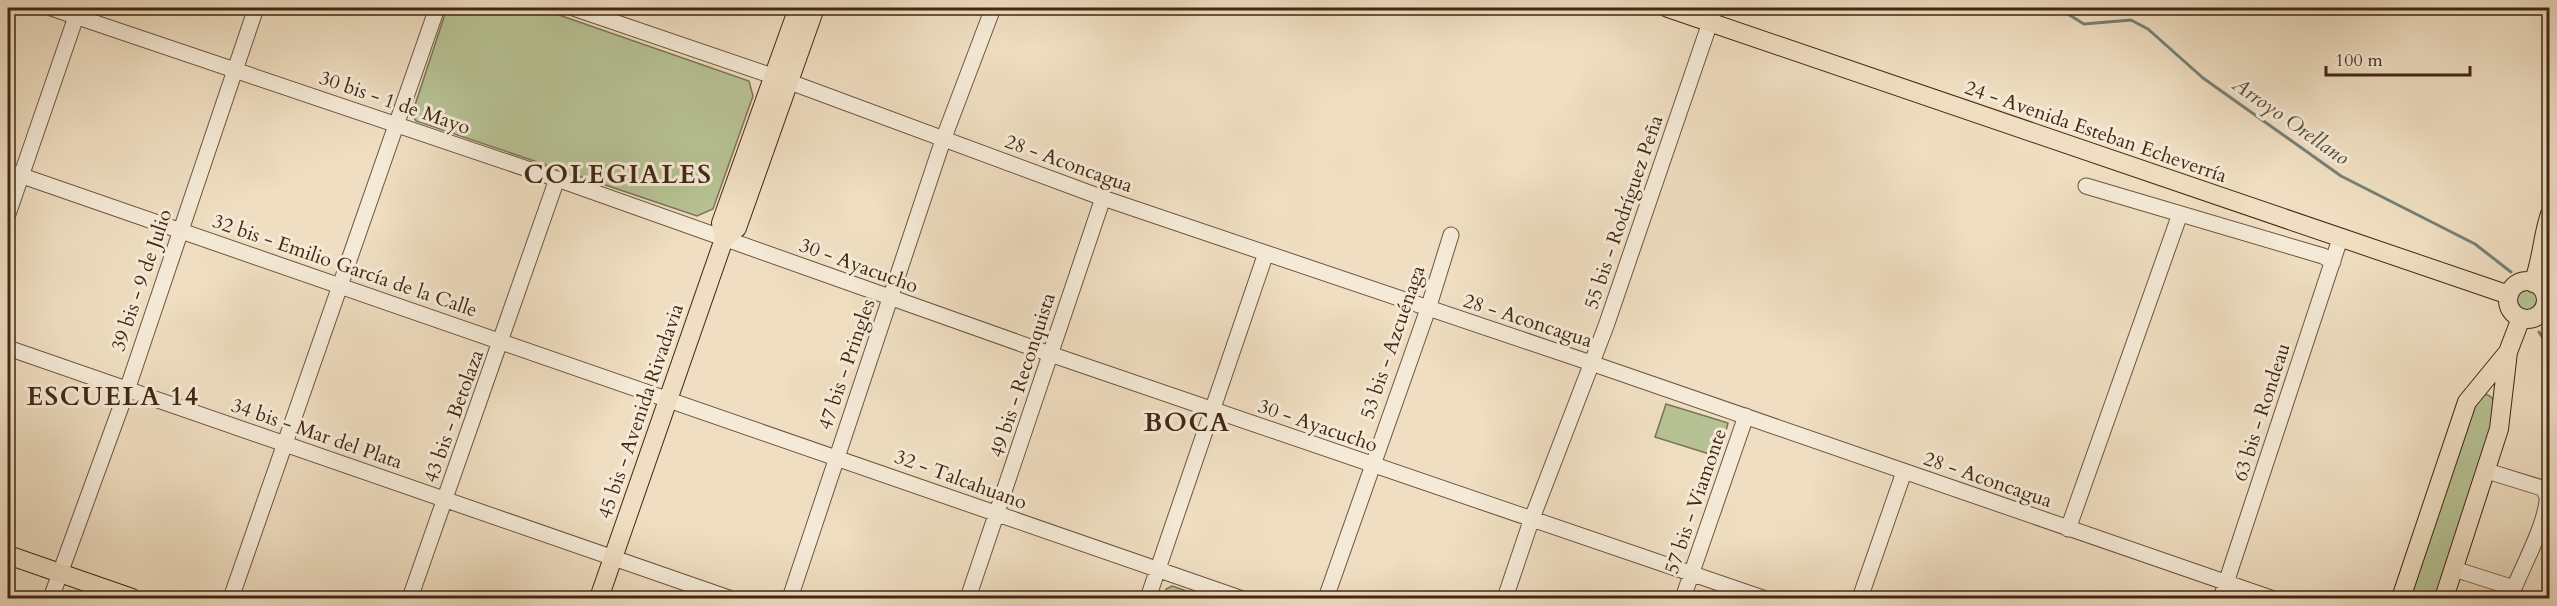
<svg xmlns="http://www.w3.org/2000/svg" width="2557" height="606" font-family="Cardo,serif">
<rect width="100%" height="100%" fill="#efdec1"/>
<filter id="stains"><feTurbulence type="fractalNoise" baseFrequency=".00333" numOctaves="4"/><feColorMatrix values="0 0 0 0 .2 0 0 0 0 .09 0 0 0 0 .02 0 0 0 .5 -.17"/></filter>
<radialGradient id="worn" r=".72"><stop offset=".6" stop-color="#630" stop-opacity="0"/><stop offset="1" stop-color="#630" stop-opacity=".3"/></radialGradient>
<!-- green -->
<path fill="#b7c294" stroke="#7c7453" stroke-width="1.5" d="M447 8H539L749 81 753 96 713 209 697 216 416 121 412 114Z
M2516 301a11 11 0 1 1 22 0a11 11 0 1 1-22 0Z
M2481 394C2491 394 2494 399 2497 407L2437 598H2407L2476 400Z
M1666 404 1728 423 1719 457 1655 437Z
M1172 586 1207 598H1163L1166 589Z"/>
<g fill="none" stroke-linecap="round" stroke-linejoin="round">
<!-- stream -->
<path stroke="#778076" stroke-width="3" d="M2058 8 2084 24 2131 20 2148 29 2203 78 2341 176 2475 244 2511 272
M2539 332 2550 349"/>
<!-- minor casing -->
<g stroke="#6d553e" stroke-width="17">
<path id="minor" d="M51 8 557 179 1050 354 1763 598
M573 8 790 82 1103 198 1591 363 2271 598
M8 171 1240 598
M2086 186 2323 256 2333 262
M8 214 79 8
M8 348 729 598
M2487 471 2542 488C2545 492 2548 496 2547 501 2544 529 2520 571 2510 598
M2068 529 2180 214
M2454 569 2514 588
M51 598 127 390 256 8
M231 598 437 8
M410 598 557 179
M790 598 943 140 993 8
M968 598 1103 198
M1148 598 1266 253
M1326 598 1428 309 1451 235
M1505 598 1531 521 1606 326 1715 8
M1683 598 1746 416
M1860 598 1904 472
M2221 598 2340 239"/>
</g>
<!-- major casing -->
<g stroke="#422712" stroke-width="20">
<path id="major" d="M1668 8 2509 295
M724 239 737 228 815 8
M2508 300a19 19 0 1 1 38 0a19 19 0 1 1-38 0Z
M2533 283C2542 261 2542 237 2550 214
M8 555 132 598
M599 598 724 239 721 223 798 8
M2401 598 2467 402 2508 352
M2444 598 2499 429 2508 352 2521 318"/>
</g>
<!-- minor -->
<use href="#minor" stroke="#f5ead7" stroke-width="15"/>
<!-- major -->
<use href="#major" stroke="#efdec1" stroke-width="18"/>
</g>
<g text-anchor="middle" stroke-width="6" stroke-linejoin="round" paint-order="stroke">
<!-- street labels -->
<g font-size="20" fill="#422712" stroke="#f5ead7">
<text transform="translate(395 102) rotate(19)" y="7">30 bis - 1 de Mayo</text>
<text transform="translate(2096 131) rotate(19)" y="7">24 - Avenida Esteban Echeverría</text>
<text transform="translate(1069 163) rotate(20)" y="7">28 - Aconcagua</text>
<text transform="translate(1623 212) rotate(-71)" y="7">55 bis - Rodríguez Peña</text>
<text transform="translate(345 265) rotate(19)" y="7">32 bis - Emilio García de la Calle</text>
<text transform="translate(859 265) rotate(20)" y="7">30 - Ayacucho</text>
<text transform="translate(141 280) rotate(-71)" y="7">39 bis - 9 de Julio</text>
<text transform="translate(1528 320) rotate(18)" y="7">28 - Aconcagua</text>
<text transform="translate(1392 342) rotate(-71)" y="7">53 bis - Azcuénaga</text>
<text transform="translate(846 364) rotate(-71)" y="7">47 bis - Pringles</text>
<text transform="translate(1022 375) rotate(-72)" y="7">49 bis - Reconquista</text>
<text transform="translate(640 411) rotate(-71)" y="7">45 bis - Avenida Rivadavia</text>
<text transform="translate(2261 412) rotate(-72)" y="7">63 bis - Rondeau</text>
<text transform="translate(453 416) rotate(-70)" y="7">43 bis - Betolaza</text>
<text transform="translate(1318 425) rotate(19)" y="7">30 - Ayacucho</text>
<text transform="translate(317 433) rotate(19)" y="7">34 bis - Mar del Plata</text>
<text transform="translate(961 479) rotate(20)" y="7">32 - Talcahuano</text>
<text transform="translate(1988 479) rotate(19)" y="7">28 - Aconcagua</text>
<text transform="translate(1695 501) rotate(-71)" y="7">57 bis - Viamonte</text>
</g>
<!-- water labels -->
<g font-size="21" font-style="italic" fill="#584c3c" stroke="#f5ead7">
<text transform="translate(2291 121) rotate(35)" y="7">Arroyo Orellano</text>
</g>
<!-- district labels -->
<g font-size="26" font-weight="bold" letter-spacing="1.5" fill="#422712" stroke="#f5ead7">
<text x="618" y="183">COLEGIALES</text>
<text x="113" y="405">ESCUELA 14</text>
<text x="1187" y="431">BOCA</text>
</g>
</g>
<!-- margin -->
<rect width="2557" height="606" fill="none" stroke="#efdec1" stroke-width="30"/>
<rect x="9" y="9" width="2539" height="588" fill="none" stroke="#422712" stroke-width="3"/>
<rect x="15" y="15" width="2527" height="576" fill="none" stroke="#422712" stroke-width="1.5"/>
<!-- scale -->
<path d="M2326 66v9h144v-9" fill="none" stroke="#422712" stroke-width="3"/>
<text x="2335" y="66" font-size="18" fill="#422712" stroke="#f5ead7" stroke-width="4.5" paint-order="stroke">100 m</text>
<rect width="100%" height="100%" filter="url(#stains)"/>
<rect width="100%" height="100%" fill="url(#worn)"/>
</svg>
